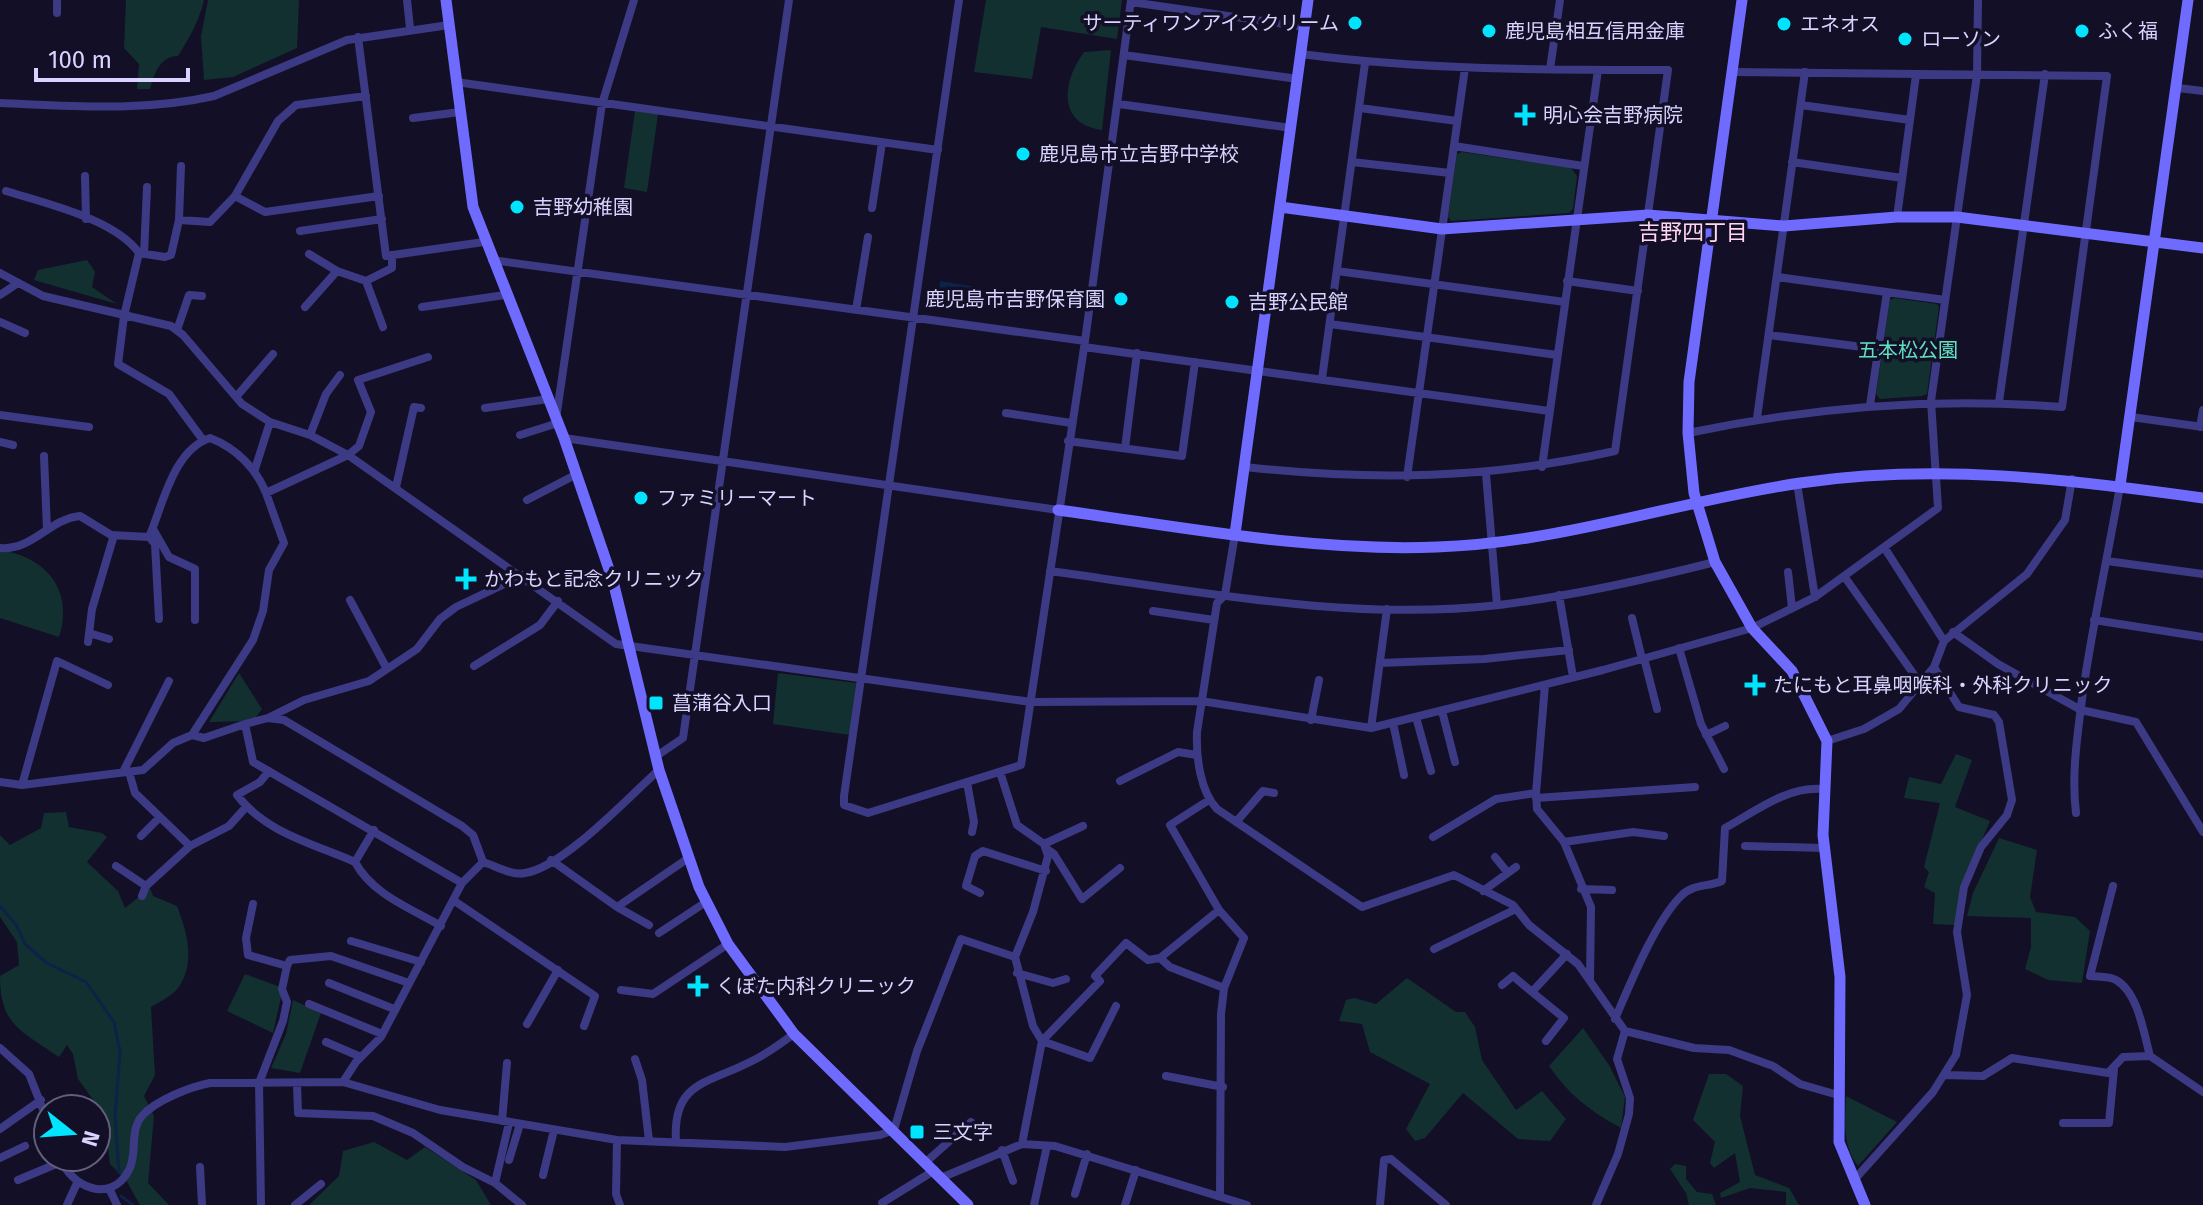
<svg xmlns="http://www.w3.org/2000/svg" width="2203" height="1205" font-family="'Fira Sans','Noto Sans JP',sans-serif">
<rect width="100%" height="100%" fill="#130f26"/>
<!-- green -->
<path fill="#12302f" d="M126 0H204C199 21 190 37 178 56 160 56 154 74 150 89H137L139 64 124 48Z
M208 0H299L297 48 233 77 204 80 201 36Z
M986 0H1122L1117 39 1041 27 1032 79 974 72Z
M1111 50 1102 130C1057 124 1062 82 1084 52Z
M635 111 658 114 647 192 624 188Z
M1462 152 1571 168 1577 176 1573 209 1569 213 1451 221 1448 217 1457 154Z
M87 260 95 272 92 287 117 304 34 280 38 270Z
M1894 298 1937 304 1939 307 1927 394 1922 396 1880 399 1876 394 1890 300Z
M0 550C47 557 74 591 59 637L0 618Z
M239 673 262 709 253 721 209 722Z
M778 673 856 683 850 735 773 724Z
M1956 754 1972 760 1955 807 1990 821 1962 887 1955 925 1933 924 1935 893 1924 887 1929 872 1924 867 1940 803 1904 798 1909 777 1941 784Z
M66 812 69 827 102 833 107 837 87 862 118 891 125 908 150 888 153 896 177 906C187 932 196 963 178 988 172 996 159 1002 151 1007L155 1075 144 1096 154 1116 148 1183 169 1205H140L126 1180 110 1164 104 1115 78 1079 73 1054 67 1045 59 1057C21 1031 0 1025 0 976L19 965 17 942 0 917V835L10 845 41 828 44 813Z
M1999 838 2037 850 2030 897 2036 912 2075 917 2090 931 2082 983 2048 980 2025 969 2031 947V918L1967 916 1973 893Z
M245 974 283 988 273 1033 227 1011Z
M1407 978 1456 1012H1465L1475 1027 1482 1060 1516 1110 1542 1091 1566 1119 1550 1141 1518 1139 1463 1093 1425 1138 1415 1141 1406 1129 1430 1084 1370 1052 1362 1024 1339 1021 1346 1000 1354 998 1376 1004Z
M293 1000 321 1013 300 1073 271 1068 286 1034Z
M1583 1028 1609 1065 1625 1097 1621 1128C1590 1111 1569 1095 1549 1066Z
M1709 1074H1726L1743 1086 1740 1116 1755 1175 1789 1188 1799 1205H1786V1192L1750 1188 1721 1198 1720 1193 1740 1182 1735 1153 1714 1168 1710 1163 1715 1142 1693 1120Z
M1846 1096 1897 1122 1858 1166C1842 1146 1845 1121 1846 1096Z
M374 1142 407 1160 425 1147 476 1180 491 1205H309L339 1176 343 1151Z
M1675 1164 1686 1166V1179L1697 1192 1712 1194 1716 1205H1689L1686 1193 1670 1169Z"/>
<!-- water -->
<path fill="#0c2248" d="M940 281 977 287 974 310 937 304Z"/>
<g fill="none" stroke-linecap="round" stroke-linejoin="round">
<!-- stream -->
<path stroke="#0c2248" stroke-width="3" d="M0 906 17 926 25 944 47 963 86 982 114 1022 120 1052 115 1117 119 1173
M121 1196 133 1205"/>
<!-- street -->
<path stroke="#3d3a85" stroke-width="8" d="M407 0 410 28
M959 0 844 796V805L868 813 1021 765 1085 341 1131 0
M1131 2 1305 27
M57 13V0
M358 37 386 256 484 242
M1124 55 1298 79
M1550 69 1560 0
M456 82 938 150
M2178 88 2203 91
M0 103C72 106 144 112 214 96L347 40 449 25
M1119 104 1291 128
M1801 105 1910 120
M1360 108 1457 121
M413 118 460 112
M1454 146 1583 166
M1352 162 1450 173
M1792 162 1902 178
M85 176 86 219
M6 191C44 203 115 219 139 253L124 316 118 364 169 394 203 440
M235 196 265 212 379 196
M872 208 882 143
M1897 217 1916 75
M179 220 181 166
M300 231 382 219
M139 253 165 257 171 255 179 220 210 222 235 196 278 121 296 105 366 96
M144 254 147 187
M309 254 337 271 366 281 392 268V255
M492 260 1085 341
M1337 271 1565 302
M0 273 43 296 171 326 183 335 242 404 270 422 310 435 348 455 616 644 1031 702 1201 701 1371 728 1603 670 1752 628 1815 597 1938 508 1931 401 1977 75 1978 0
M1777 277 1945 300
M366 281 383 327
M1567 281 1638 291
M0 295 18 283
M305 307 337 271
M422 307 505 295
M856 310 868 237
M0 322 25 333
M1330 324 1557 355
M177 330 189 295 202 296
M1769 335 1878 349
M1084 347 1549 411
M1322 379 1365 63
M236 397 273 354
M1999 402 2045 74
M1870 405 1887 292
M485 408 548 399
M1006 413 1071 423
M0 415 89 427
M2131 417 2203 427
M1757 418 1805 72
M556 419 602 104 634 0
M2200 427 2203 410
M1688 433C1812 407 1935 397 2062 407L2107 76 1732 72
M310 435 326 394 340 375
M520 435 558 423
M564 438 1058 510
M1068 441 1182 456 1195 362
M0 442 13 445
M1125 448 1137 353
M44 456 47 530
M1245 467C1374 481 1489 479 1615 451L1668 70C1545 70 1423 70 1301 54
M1542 467 1598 70
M255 469 270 422
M1486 474 1497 605
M1407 477 1465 68
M1797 483 1815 597
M396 487 414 407 421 408
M527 500 577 474
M153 529 169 557 195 569V620
M1235 534 1225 595 1217 603 1197 732C1196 757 1200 791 1217 809L1362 907 1454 875 1513 905 1529 925 1578 964 1625 1031 1694 1048 1729 1050 1773 1066 1800 1084 1838 1095
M149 537C163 505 173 450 210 438 236 448 256 468 266 493L348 455 359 446 371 412 358 380 428 357
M149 537 155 544 159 619
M1884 547 1944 641
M0 548C32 551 49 519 80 516L111 535 149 537
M2107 561 2203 574
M1050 571C1197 591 1350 622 1499 605 1572 596 1644 580 1715 562
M1788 572 1792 608
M1844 576 1920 683
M1559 595 1573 677
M350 600 387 669
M1153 611 1214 620
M1632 618 1642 659
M2094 620 2203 637
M1953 632 1998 664 2081 710 2136 722 2203 832
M89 633 109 639
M88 642 92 609 114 535
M1679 648 1701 724 1724 769
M1644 658 1657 709
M1380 663 1484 659 1569 650
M474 666 540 625 558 601
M1442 711 1455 762
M1416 717 1431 771
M268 718 304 700 369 681 417 649 440 619 456 607 523 575
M1311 720 1319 680
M1393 723 1404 775
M245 724 268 718 284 720 462 826 473 835 483 862
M1371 728 1387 609
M192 735 253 640 263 611 269 570 284 543 266 493
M1706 735 1725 726
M1827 741 1864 729 1899 709 1934 667 1944 641 2027 574 2065 520 2072 479
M655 757 683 738 789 0
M269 771 260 782 237 795C266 833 312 843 355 862
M123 772 169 681
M129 772 135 793 190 846
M1000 772 1017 825 1044 844 1048 856 1033 912 1015 957 1033 1026 1042 1041 1022 1144
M1120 781 1178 752 1197 755
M0 782 22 785 143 770 173 743 192 735 204 738 245 724 253 762 462 883
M967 782 974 822 972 832
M22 785 57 661 108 685
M1536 793 1537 809 1564 842 1591 907 1590 979
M1536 798 1695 787
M1209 800 1170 825 1219 910 1244 938 1224 988 1221 1014 1220 1196
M2076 813C2071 773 2078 732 2083 691 2093 623 2108 555 2120 486
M1236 822 1263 791 1274 793
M374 830 355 862C372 894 410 908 441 926
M141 836 159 818
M1433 837 1496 799 1536 793 1545 685
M1564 842 1633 832 1664 836
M1044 844 1083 826
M1745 846 1824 848
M1047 849 1054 854 1082 899 1120 868
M1495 857 1508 873
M551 860 617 907 687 859
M116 866 146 886
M2113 886 2090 976C2098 977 2109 976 2116 980 2138 992 2144 1034 2150 1056
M1581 889 1612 890
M1483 891 1516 867
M980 893 966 886 975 856 983 851 1046 871
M142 896 146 886 190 846 229 826 246 807
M453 900 595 996 584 1026
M253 904 246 938 248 955 287 966 282 989 287 1002 283 1021 259 1083 261 1205
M617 907 649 925
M659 933 706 902
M351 941 421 962
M1434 949 1516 909
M1160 958 1219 910
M287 966 290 960 331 956 409 983
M1017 973 1053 983 1066 979
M329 983 394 1009
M1502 985 1513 976 1532 992 1567 954
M621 990 653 994 728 944
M1532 992 1564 1018 1546 1041
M309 1004 382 1034
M1116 1006 1090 1058 1042 1041 1100 981 1095 976 1126 943 1148 960 1160 958 1170 967 1224 988
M1615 1019C1630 984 1655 922 1681 896 1692 884 1708 887 1722 881L1725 828C1756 811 1787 786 1823 789
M527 1024 558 970
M326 1042 361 1057
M0 1048 29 1074 48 1122
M635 1059 642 1080 649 1141
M1945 1075 1983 1076 2012 1058 2108 1073 2123 1057 2150 1056 2203 1092
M1166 1076 1223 1087
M343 1082 356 1062 381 1037 462 883 483 862C496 866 512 876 525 873 564 867 627 798 659 770
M297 1083 298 1113 373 1116 413 1133 463 1167 495 1183
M502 1121 507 1063
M509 1123 495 1183 522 1205
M2063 1123H2109L2114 1069
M0 1129 41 1100
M617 1140 616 1194 620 1205
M676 1142C672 1081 708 1084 752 1061 767 1054 781 1043 794 1034
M1002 1150 1013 1181
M60 1157C70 1187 111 1205 129 1170 138 1153 129 1131 142 1116 156 1100 190 1087 210 1083L343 1082 440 1110 617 1140 785 1147 880 1135 894 1130 917 1051 961 939 1015 957
M0 1158 25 1146
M509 1160 520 1124
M927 1161 971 1122
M200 1167 202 1205
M543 1175 554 1130
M943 1177 1022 1144 1055 1146 1247 1205
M18 1180 61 1162
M1854 1180 1933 1092 1956 1055 1967 995 1957 932 1964 887 1981 847 2007 815 2012 800 1999 722 1994 715 1959 707 1934 667
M109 1188 117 1205
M1075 1194 1087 1154
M882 1203 935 1170
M67 1205 77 1183
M295 1205 321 1184
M1034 1205 1047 1146
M1125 1205 1136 1170
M1380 1205 1384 1160 1391 1159 1446 1205
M1596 1205 1618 1154 1629 1114 1630 1098 1617 1059 1625 1031"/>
<!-- secondary -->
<path stroke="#6f6bff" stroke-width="11" d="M446 0 473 207 564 438 613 581 659 770 699 887 728 944 794 1034 968 1205
M1742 0 1689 382 1688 433 1694 493 1715 562 1752 628 1792 671 1827 741 1823 835 1840 977 1839 1142 1865 1205
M1280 207 1442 229 1648 215 1784 226 1897 217H1957L2203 248
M2120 486 2188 0
M1058 510C1183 527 1311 552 1437 547 1561 543 1678 501 1800 483 1937 463 2067 479 2203 498
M1235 534 1308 0"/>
</g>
<!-- markers -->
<g fill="#00e5ff" stroke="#130f26" stroke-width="3">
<circle cx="1355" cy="23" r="8"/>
<circle cx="1784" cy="24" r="8"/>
<circle cx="1489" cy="31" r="8"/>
<circle cx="2082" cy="31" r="8"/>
<circle cx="1905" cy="39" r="8"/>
<path d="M1521 103h8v8h8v8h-8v8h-8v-8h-8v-8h8z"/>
<circle cx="1023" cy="154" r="8"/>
<circle cx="517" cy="207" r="8"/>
<circle cx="1121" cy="299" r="8"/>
<circle cx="1232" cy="302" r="8"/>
<circle cx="641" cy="498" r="8"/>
<path d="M462 567h8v8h8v8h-8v8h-8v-8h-8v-8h8z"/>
<path d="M1751 673h8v8h8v8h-8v8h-8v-8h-8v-8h8z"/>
<rect x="648" y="695" width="16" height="16" rx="4"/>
<path d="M694 974h8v8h8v8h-8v8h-8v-8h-8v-8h8z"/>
<rect x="909" y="1124" width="16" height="16" rx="4"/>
</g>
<g text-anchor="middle" stroke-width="7" stroke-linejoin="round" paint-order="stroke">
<!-- poi labels -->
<g font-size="20" fill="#d9d4ff" stroke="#130f26" text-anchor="start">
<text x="1339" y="30" text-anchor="end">サーティワンアイスクリーム</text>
<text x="1800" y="31">エネオス</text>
<text x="1505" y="38">鹿児島相互信用金庫</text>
<text x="2098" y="38">ふく福</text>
<text x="1921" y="46">ローソン</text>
<text x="1543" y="122">明心会吉野病院</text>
<text x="1039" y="161">鹿児島市立吉野中学校</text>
<text x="533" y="214">吉野幼稚園</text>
<text x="1105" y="306" text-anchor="end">鹿児島市吉野保育園</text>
<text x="1248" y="309">吉野公民館</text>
<text x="657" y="505">ファミリーマート</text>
<text x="484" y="586">かわもと記念クリニック</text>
<text x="1773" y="692">たにもと耳鼻咽喉科・外科クリニック</text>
<text x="672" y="710">菖蒲谷入口</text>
<text x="716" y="993">くぼた内科クリニック</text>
<text x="933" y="1139">三文字</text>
</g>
<!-- park labels -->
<g font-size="20" fill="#5fe0c0" stroke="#130f26">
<text x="1908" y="357">五本松公園</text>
</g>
<!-- neighbourhood labels -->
<g font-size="22" fill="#ffd6f0" stroke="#130f26">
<text x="1693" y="240">吉野四丁目</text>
</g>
</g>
<!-- north arrow -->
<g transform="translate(72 1133) rotate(107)"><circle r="38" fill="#130f26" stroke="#625e7d" stroke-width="2"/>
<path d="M0-6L14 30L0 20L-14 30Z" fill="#00e5ff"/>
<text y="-12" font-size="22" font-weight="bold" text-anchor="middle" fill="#d9d4ff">N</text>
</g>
<!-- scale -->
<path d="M36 68v12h152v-12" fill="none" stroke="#d9d4ff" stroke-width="4"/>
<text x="48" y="68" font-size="24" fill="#d9d4ff" stroke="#130f26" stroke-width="6" paint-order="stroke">100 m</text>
</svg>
